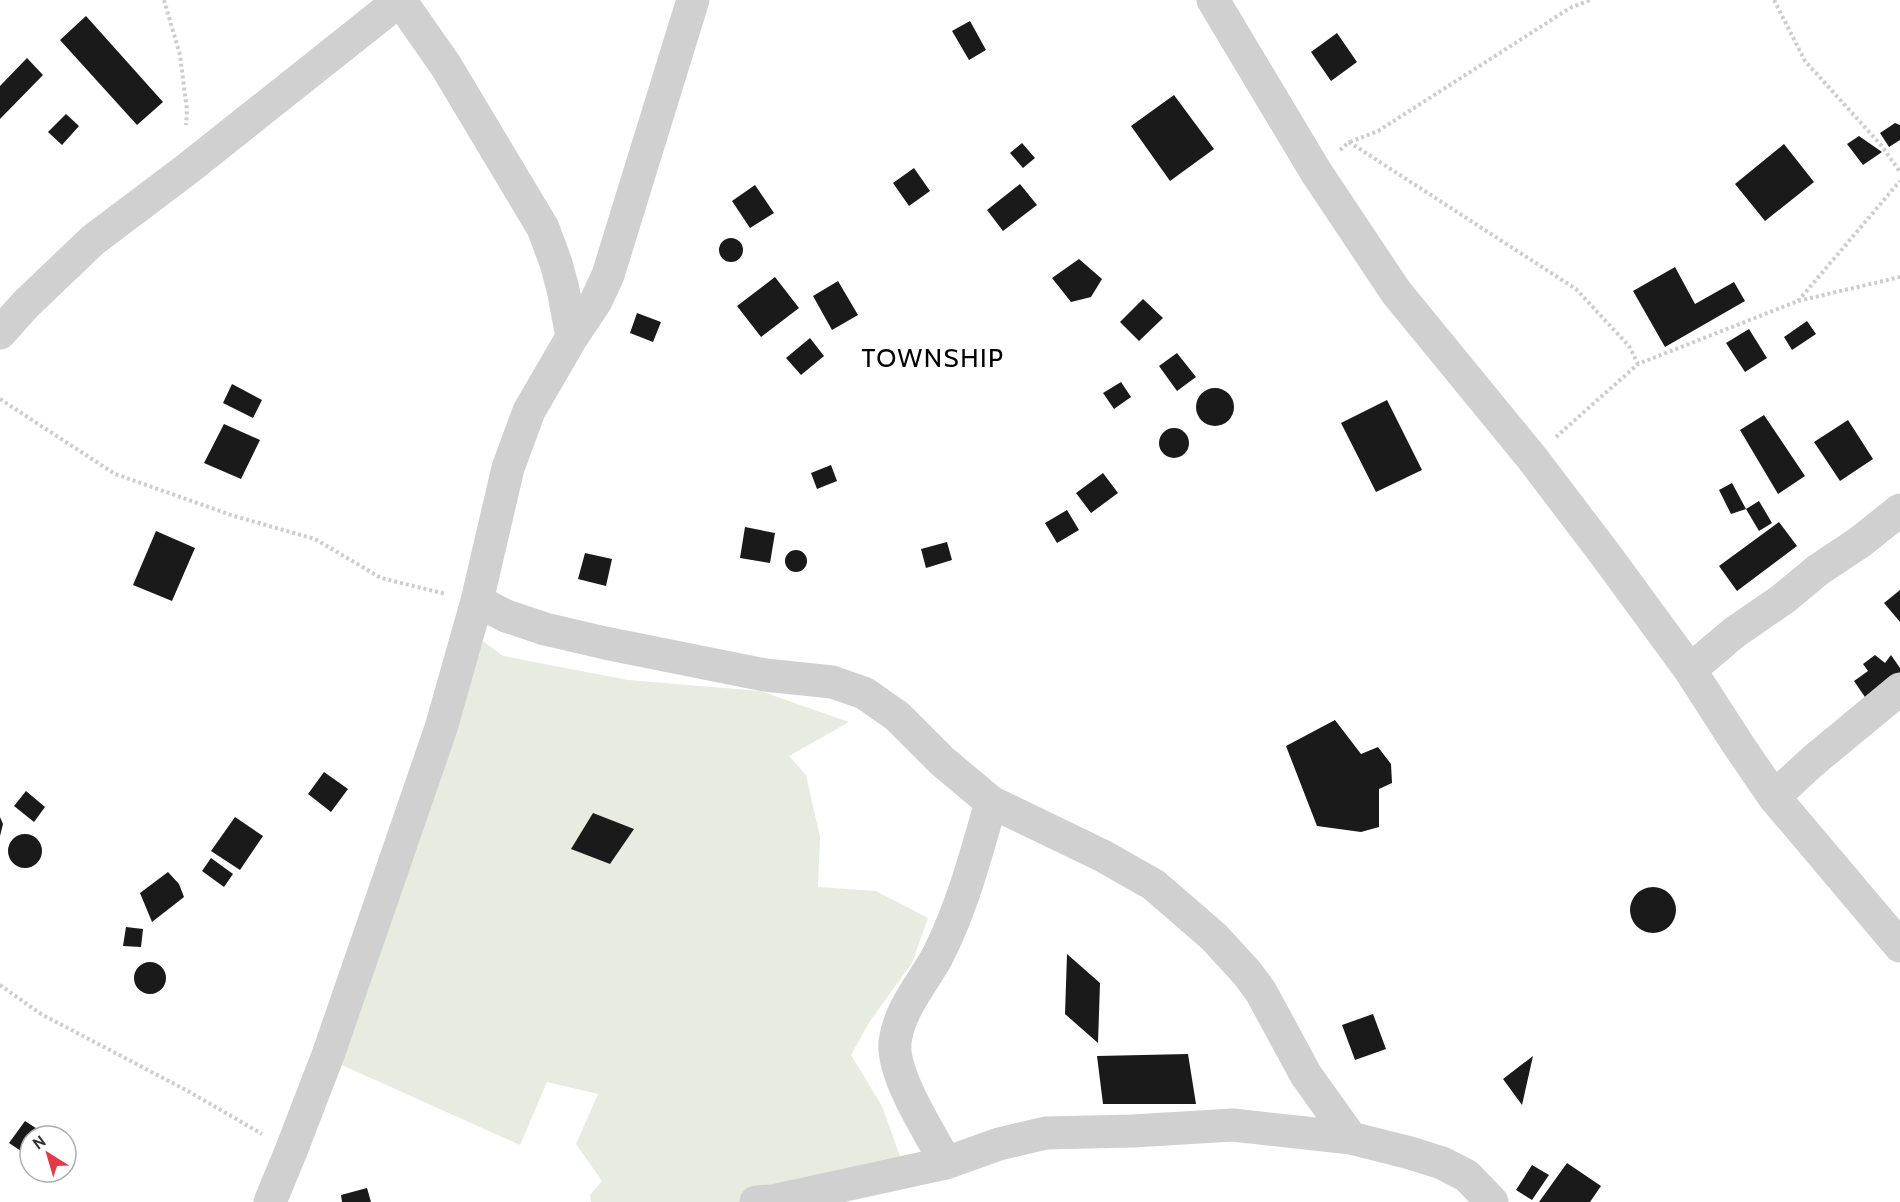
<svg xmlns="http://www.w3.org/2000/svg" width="1900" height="1202" font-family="Cabin,sans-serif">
<rect width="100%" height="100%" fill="#fff"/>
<!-- green -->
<path fill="#e6ecdf" d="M483 641 503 656 628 680 760 691 849 722 789 756 806 775 820 837 818 887 876 891 928 918 912 963 870 1021 851 1055 882 1106 902 1162 749 1202H591L590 1195 602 1181 576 1144 598 1094 547 1082 520 1145 335 1062Z"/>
<!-- building -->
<path fill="#1a1a1a" d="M86 16 163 102 137 125 60 40Z
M970 21 986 50 969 60 952 31Z
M1337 33 1357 62 1331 81 1311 52Z
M27 58 43 75 0 119V86Z
M1174 95 1214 149 1170 181 1131 126Z
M66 114 79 126 62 145 48 132Z
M1895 123 1900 125V140L1889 147 1880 133Z
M1859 136 1882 152 1863 165 1847 144Z
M1022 143 1035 158 1023 168 1010 153Z
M1784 144 1814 182 1765 221 1735 184Z
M914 168 930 191 909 206 893 183Z
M1020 184 1037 205 1003 231 987 210Z
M755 185 774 213 750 228 732 201Z
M719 250a12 12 0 1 1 24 0a12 12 0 1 1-24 0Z
M1079 259 1102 279 1091 297 1071 302 1052 278Z
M1675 267 1695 304 1734 282 1745 301 1665 347 1633 291Z
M775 277 799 308 761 337 737 306Z
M838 281 858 315 832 330 813 296Z
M1143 299 1163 318 1139 341 1120 322Z
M637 313 661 322 653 342 630 333Z
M1807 321 1816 334 1792 350 1784 337Z
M1749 329 1767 358 1745 372 1726 343Z
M810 338 824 356 801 375 786 358Z
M1177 353 1196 377 1177 391 1159 366Z
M1121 382 1131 397 1114 409 1103 393Z
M232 384 262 400 253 418 223 403Z
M1196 407a19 19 0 1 1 38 0a19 19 0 1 1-38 0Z
M1387 400 1422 470 1376 492 1341 423Z
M1764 415 1805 476 1778 494 1740 430Z
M1848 420 1873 459 1840 481 1814 442Z
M224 424 260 440 241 479 204 463Z
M1159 443a15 15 0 1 1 30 0a15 15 0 1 1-30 0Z
M831 465 837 481 817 489 811 473Z
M1103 473 1118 493 1091 513 1076 493Z
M1732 483 1746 509 1731 514 1719 490Z
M1759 501 1772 523 1759 531 1746 509Z
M1067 510 1079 530 1057 543 1045 523Z
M1779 522 1797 546 1737 591 1719 566Z
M745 527 775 533 770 563 740 558Z
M156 531 195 548 172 601 133 585Z
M947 542 952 560 926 568 921 549Z
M785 561a11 11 0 1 1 22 0a11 11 0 1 1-22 0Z
M585 553 612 559 606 586 578 579Z
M1900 590V622L1884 603Z
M1875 655 1885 663 1891 655 1900 668V681L1869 703 1854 681 1868 671 1863 664Z
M1335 720 1361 754 1378 747 1391 764 1392 783 1379 789V827L1361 832 1317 826 1286 746Z
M324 772 348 789 331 812 308 794Z
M26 791 45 807 34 822 14 806Z
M593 813 634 829 610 864 571 849Z
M0 817 3 824 0 836Z
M235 817 263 836 240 870 211 851Z
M8 851a17 17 0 1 1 34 0a17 17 0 1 1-34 0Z
M211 858 233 874 224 887 202 871Z
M168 872 179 884 184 897 152 922 140 893Z
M1630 910a23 23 0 1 1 46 0a23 23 0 1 1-46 0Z
M126 927 143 929 141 947 123 946Z
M1067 954 1100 983 1098 1043 1065 1014Z
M134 978a16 16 0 1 1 32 0a16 16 0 1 1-32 0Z
M1373 1014 1386 1049 1355 1060 1342 1025Z
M1188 1054 1196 1104H1103L1097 1056Z
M1533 1056 1522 1105 1503 1079Z
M25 1121 48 1136H30V1157L9 1143Z
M1567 1163 1601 1186 1590 1202H1539Z
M1532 1165 1549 1175 1532 1200 1516 1190Z
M367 1188 371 1202H342L341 1195Z"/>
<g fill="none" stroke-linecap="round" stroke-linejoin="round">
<!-- path -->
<path stroke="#cdcdcd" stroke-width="4" stroke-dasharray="3 3" stroke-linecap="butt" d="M164 0 180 55 187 110 186 125
M1774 0 1805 61 1881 145 1900 172
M1350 142 1378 131 1570 8 1590 0
M1340 150 1349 142 1576 289 1629 346 1638 364
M1798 301 1900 181
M0 399 115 474 234 516 315 539 381 578 446 594
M1556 437 1638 364 1798 301 1900 277
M0 985 41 1014 186 1090 262 1134"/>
<!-- street -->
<path stroke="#d0d0d0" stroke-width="33" d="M400 0 446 66 543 228 556 263 563 289 572 337
M1213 0 1316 172 1396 292 1532 458 1605 554 1690 670 1739 746 1774 797 1900 946
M0 333 26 304 93 240 186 170 400 0
M477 601 506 616 545 629 605 643 765 675 832 682 864 693 897 716 942 761 991 802 1103 856 1154 885 1214 937 1247 973 1261 992 1306 1075 1351 1138
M1690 670 1735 632 1783 599 1818 570 1860 542 1900 510
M1774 797 1813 761 1900 689
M946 1163C930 1133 892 1076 895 1042 899 1010 922 984 937 957 962 908 976 855 991 802
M270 1202 291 1151 328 1055 441 728 477 601 508 468 529 411 572 337 596 301 608 275 693 0
M756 1202 772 1201 946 1163 999 1144 1046 1133 1133 1131 1233 1125 1351 1138 1410 1153 1442 1163 1467 1176 1492 1202"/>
</g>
<g text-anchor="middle" stroke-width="6" stroke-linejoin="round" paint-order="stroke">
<!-- quarter labels -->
<g font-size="26" letter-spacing="1.5" fill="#000" stroke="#fff">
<text x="933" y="367">TOWNSHIP</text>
</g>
</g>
<!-- north arrow -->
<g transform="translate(48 1154) rotate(323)"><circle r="28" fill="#ffffff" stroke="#adadad" stroke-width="1.5"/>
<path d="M0-4.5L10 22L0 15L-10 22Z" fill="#e63946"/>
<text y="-9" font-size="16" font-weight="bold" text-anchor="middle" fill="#333333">N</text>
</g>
</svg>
